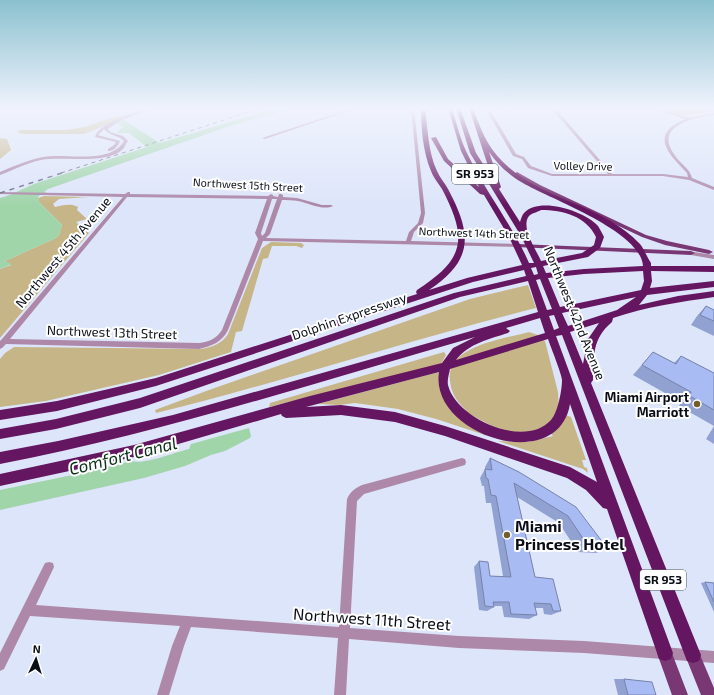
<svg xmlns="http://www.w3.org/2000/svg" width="714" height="695" font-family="'Exo 2',sans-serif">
<rect width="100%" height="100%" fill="#dde5fa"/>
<!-- green -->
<path fill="#c6b587" d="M148 108 84 134H22L17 132 20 130H65L85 127 110 118 126 116Z
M655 108H714V111L682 116Z
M0 138 7 139 11 150 0 159Z
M44 196 89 197 59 199 53 204 55 207C63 205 71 203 78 207L77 210 87 219 76 222 89 233 0 338V269L11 265 5 261 56 238 59 235 62 225 39 202 38 198Z
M271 242 301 243 304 245 302 248 296 246H272L268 258 263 259 242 331 236 332 231 352 159 375 46 401 0 407V359L5 353 14 347 201 349C212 347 222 344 228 334L262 248Z
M528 285 536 308C408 340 283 382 156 413L155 410 209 390 470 299Z
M529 332 538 335 545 341 558 392 559 411 548 425 527 433 504 432 465 412 466 410C457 402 451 393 450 381 445 346 504 339 529 332Z
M444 352 446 355 441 364 269 407 270 403Z
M439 372C437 404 462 424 488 436L436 419 398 409 355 403 339 405 318 404Z
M566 415 571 417 586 460H582L584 467 587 468 588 473 583 469 498 441 528 442 553 436 550 432 559 425Z"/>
<!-- water -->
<path fill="#a0d5aa" d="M276 108H293L227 127 48 189 44 192 47 193H42L38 197 39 202 62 225 59 235 56 238 5 261 12 264 0 269V198C12 195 22 189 34 184L147 147 129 133H117L120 129 124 128 117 123 124 120 160 143Z
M249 428 251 436 250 438 225 451 211 455 185 466 144 478 0 510V490L82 473 132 461C144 465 176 452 189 449L191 444Z"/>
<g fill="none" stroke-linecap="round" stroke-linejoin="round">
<!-- minor -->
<path fill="#ad88a9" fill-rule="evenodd" d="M149 108H153L120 121 108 129 110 132 123 136 128 141C126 143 125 147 123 149 108 165 62 156 41 160 26 163 14 170 0 175V172C14 166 28 160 43 157 67 153 110 165 124 141 118 135 110 136 104 129L98 135 120 141C118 146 114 151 108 151V149L114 145 116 142 95 137C98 123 135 112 149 108Z
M353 108H357L265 139 262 138Z
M411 108H414L425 213 423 223 414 232 411 241 518 244 520 245V247L263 241 228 330C222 342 212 346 199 349L6 344 2 348 0 349V341L2 339 123 197 0 194V192L125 194 128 192H130V194L268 196 271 194 273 195V196L278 197 279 194H281L283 195V197L297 198 322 205H331L333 206C323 211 309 203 298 201 293 200 287 200 282 200L270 234 266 238 406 241 409 232 418 223 421 213ZM127 197 267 199 255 233 258 239 222 330C216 339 209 342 199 343L10 339ZM272 199H277L265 233 262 236 261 233Z
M485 108H489L516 154 524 157 531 166 552 174H608L551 108H555L612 174H663L688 177 687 173C669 154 648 135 685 119L651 108H656L689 118 714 113V115C694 117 654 126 674 154 679 163 690 168 692 178L714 187V190L689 180 663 176H552L528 168 522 159 513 156Z
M687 251 714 255V259L685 254V252Z
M462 458 465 459 466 462 465 465 364 494 357 501 350 628 459 636 584 641 714 651V663L584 653 459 648 349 639 346 695H334L338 638 191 627 184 646 169 695H157L172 646 180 626 30 616 4 669 0 671V653L45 563 49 562 53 563 54 567 36 605 339 627 347 499C350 492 355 488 362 485Z"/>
<!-- major -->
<path fill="#793874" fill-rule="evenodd" d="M517 172 540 185 646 235 667 241 709 250 713 252 709 254 665 245 642 237 536 187 515 175 514 174Z
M518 244 691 251 695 253 691 255 516 247 515 246Z
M665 645 670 648 688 695H672L657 653 660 648Z
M693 647 698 650 714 688V695H701L685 655 688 650Z"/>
<!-- highway -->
<path fill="#651661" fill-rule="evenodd" d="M421 108H425C428 129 428 152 437 171 440 178 445 183 448 189 472 234 474 260 429 290L467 278 522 265 509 237 484 195 480 194 444 161 431 138 436 137 448 159 479 187 461 151 448 108H452C457 125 461 142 469 157 487 194 513 226 529 263H534L521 236 470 153 456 108H460L476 153 492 178 469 108H473C480 128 487 146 502 161 540 200 603 204 640 244 644 249 647 257 651 263V266H714V272L651 271 652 281 650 288 714 281V287L647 295 639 305 678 296 714 291V297C680 302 645 307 613 318L612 322C592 339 594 355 593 380L591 383 701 655 699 661 693 663 687 661 562 335 556 336 673 653 671 659 665 661 659 659 657 653 607 509 603 508 586 490 567 478 445 436 395 422 341 415 286 418 282 416 281 414 134 457 0 486V474L134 445 310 396 442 363 453 348 475 337C317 382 161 433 0 464V452L58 441 173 415 538 312 528 281 460 297 140 408 56 429 0 439V429L56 419 140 398 454 293 526 276 524 270 473 282 156 386 57 411 0 420V410L57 401 156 378 417 294 416 292 417 290C465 259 468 239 442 189 438 183 433 177 431 171 423 152 421 128 421 108ZM489 152C498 165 509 175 523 183 550 199 641 231 643 266L584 269 546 273 543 266 588 257 600 248 604 237C602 233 600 229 598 226 585 211 539 196 524 213 522 215 521 219 520 222L499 189 501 187ZM541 210C563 210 586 216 596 237L594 245 582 253 541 261C537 251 520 227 529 216 532 213 538 212 541 210ZM536 267 538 274 534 275 531 268ZM643 271 644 281 641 290 560 307 548 278 584 274ZM540 279 552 309 547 310 536 280ZM636 297 617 310 568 326 562 313ZM554 315 559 328 554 330 549 316ZM540 318 545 333 456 360C469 343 490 339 508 333L510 331 506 328ZM599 323 588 339 583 364 570 332ZM548 339C551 348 561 372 562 380 562 390 558 412 551 420 525 449 456 419 448 385 447 380 449 374 450 369ZM439 372C429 435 558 476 570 404L597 482 570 467 445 426 395 412 341 405 306 407Z"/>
<!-- rail-far1 -->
<path stroke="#686e7e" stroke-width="1" stroke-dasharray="4 4" stroke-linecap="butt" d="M61 173 261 108"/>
<!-- rail -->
<path stroke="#686e7e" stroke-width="1.5" stroke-dasharray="5 5" stroke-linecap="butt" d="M0 193 65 172"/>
</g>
<!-- wall -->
<path fill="#91a1d1" d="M706 306 714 310V336L691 325 697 316Z
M653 352 674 363 681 356 714 373V444L706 439 714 426 679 406 681 402 633 375Z
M490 458 519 472 607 548 596 553 578 552 559 523 517 497 535 577 561 611 551 615 544 614 543 608H535L537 615 529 619 504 617 502 606H493L494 607 487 611 479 610 474 567 479 561 490 576H503L491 503H486L484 486H482L480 478 485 469V470V467Z
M705 582 714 583V612L701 583Z
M614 679H624L656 695H618Z"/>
<!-- building -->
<path fill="#a9bbf3" stroke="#7683aa" d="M706 306 714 310V321L700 315Z
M653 352 676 364 681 356 714 373V410L690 396 691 392 642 365Z
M490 458 519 472 576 507 607 548 588 546 568 516 514 483 535 577 553 579 561 611H553L551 604 534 603 537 615 511 614 509 602H493L494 607 485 606 479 561 488 562 490 576 511 577 496 496 491 495 488 479 486 478 485 469 492 470Z
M705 582 714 583V602Z
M624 679 652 682 656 695H628Z"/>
<!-- sky -->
<linearGradient id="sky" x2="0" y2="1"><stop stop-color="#8bc1cf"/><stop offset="0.53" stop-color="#f0f3fd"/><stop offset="1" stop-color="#f0f3fd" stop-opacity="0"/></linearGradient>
<rect width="714" height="205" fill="url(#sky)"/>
<!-- markers -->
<g fill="#705e2c" stroke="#fff" stroke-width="1.5">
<circle cx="697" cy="404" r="4"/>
<circle cx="507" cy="535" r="4"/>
</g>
<g text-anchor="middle" stroke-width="4" stroke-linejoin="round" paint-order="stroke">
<!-- far-street labels -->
<g font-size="11" fill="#090d18" stroke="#fff">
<text transform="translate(583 166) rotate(1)" y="4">Volley Drive</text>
<text transform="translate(248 185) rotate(3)" y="4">Northwest 15th Street</text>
<text transform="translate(474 233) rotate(2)" y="4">Northwest 14th Street</text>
</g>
<!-- shield labels -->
<g fill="#fff" stroke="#53565d" stroke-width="1">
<rect x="452" y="164" width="46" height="20" rx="3"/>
<rect x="640" y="570" width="46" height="20" rx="3"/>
</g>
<g font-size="12" font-weight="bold" fill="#090d18">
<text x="475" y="178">SR 953</text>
<text x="663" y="584">SR 953</text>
</g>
<!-- street labels -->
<g font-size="13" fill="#090d18" stroke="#fff">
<text transform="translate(63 252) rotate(-50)" y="5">Northwest 45th Avenue</text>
<text transform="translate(575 313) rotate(68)" y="5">Northwest 42nd Avenue</text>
<text transform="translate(349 316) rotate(-19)" y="5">Dolphin Expressway</text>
<text transform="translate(112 332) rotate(2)" y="5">Northwest 13th Street</text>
</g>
<!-- poi labels -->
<g font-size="13" font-weight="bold" fill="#090d18" stroke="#fff" text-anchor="end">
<text x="689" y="402">Miami Airport<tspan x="689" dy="15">Marriott</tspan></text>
</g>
<!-- near-poi labels -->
<g font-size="16" font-weight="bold" fill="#090d18" stroke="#fff" text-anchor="start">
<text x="515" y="532">Miami<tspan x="515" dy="18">Princess Hotel</tspan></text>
</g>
<!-- near-street labels -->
<g font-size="16" fill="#090d18" stroke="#fff">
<text transform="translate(372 619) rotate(4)" y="6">Northwest 11th Street</text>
</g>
<!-- near-water labels -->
<g font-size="17" font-style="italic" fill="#093217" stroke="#fff">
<text transform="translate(123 456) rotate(-14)" y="6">Comfort Canal</text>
</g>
</g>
<!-- north arrow -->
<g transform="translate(36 659) rotate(4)" stroke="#ffffff" stroke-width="3" paint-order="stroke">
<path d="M0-3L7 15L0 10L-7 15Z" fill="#090d18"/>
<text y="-6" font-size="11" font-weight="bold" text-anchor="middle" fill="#090d18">N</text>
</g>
</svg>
